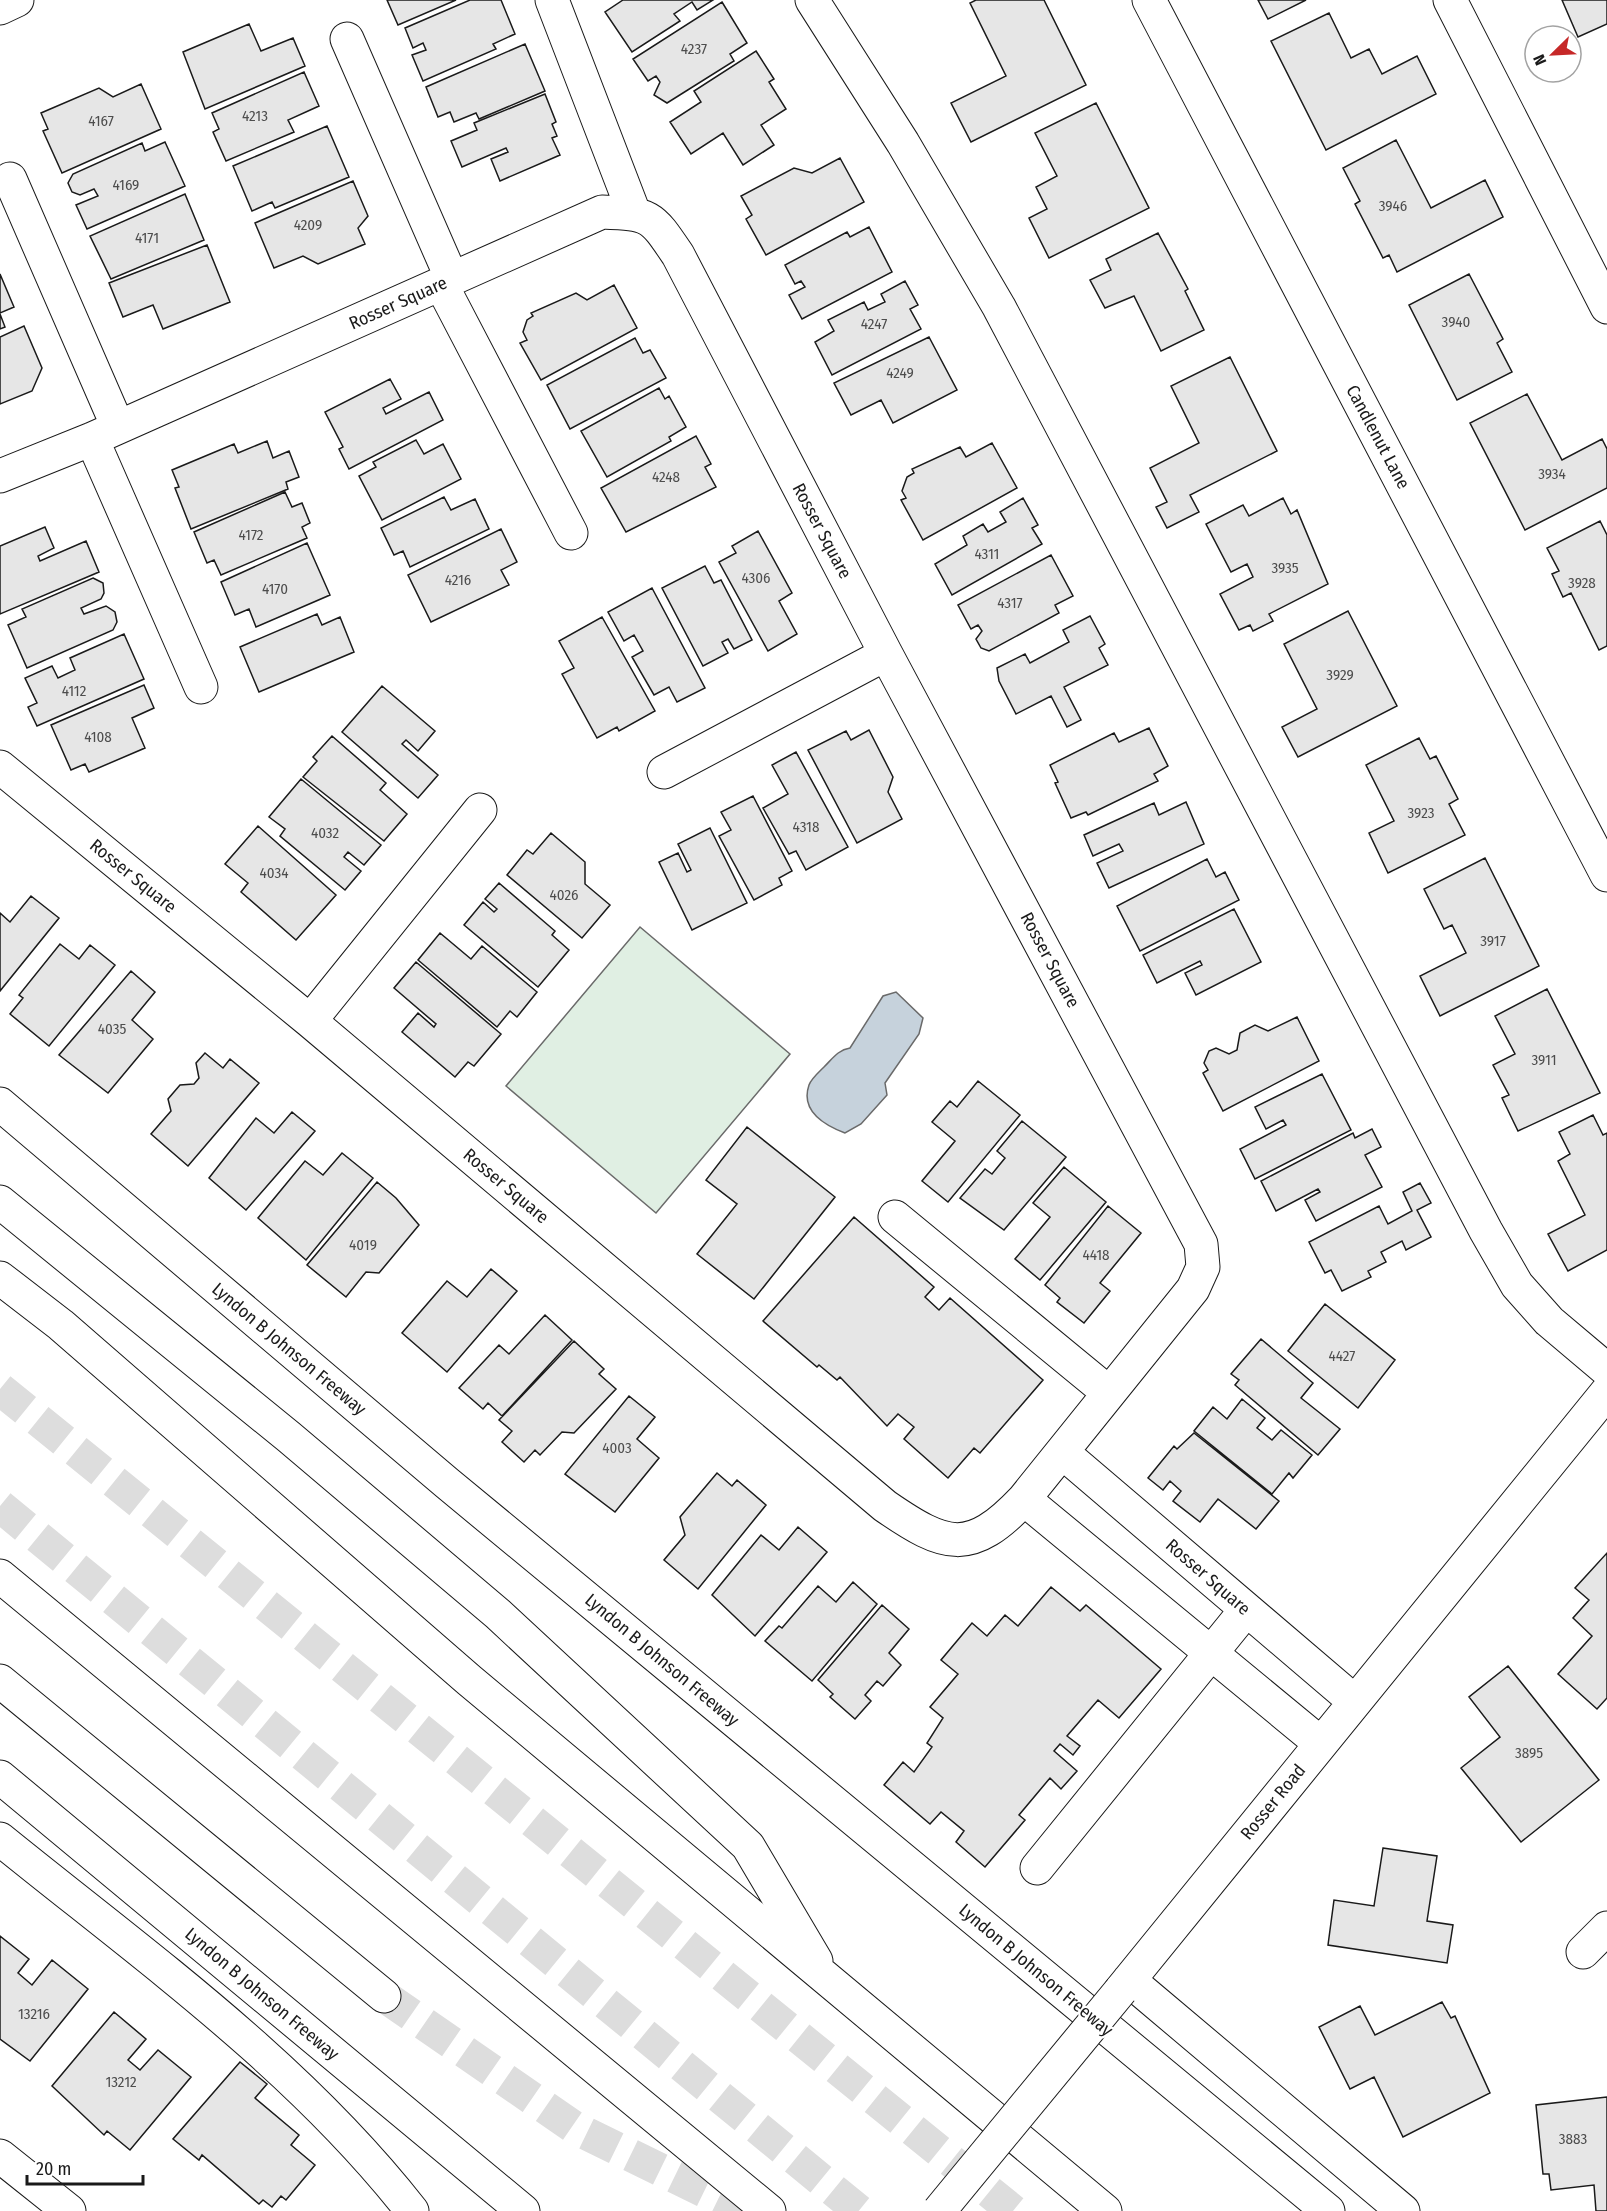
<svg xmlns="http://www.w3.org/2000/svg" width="1607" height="2211" font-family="'Fira Sans Condensed',sans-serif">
<rect width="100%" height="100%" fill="#fff"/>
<!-- green -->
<path fill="#e0efe3" stroke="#6a6a6a" stroke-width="1.5" d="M640 927 790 1054 656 1213 506 1086Z"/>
<!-- water -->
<path fill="#c6d2dc" stroke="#6a6a6a" stroke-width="1.5" d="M896 992 923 1018 919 1034 885 1083 887 1095 861 1124 845 1133C824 1125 800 1111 809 1085 811 1079 819 1072 824 1067 833 1058 838 1050 850 1048L883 996Z"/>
<!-- building -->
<path fill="#e6e6e6" stroke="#1a1a1a" stroke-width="1.5" d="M387 0H456L398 25Z
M470 0H501L515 34 493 44 496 49 423 81 412 55 426 50 423 43 413 48 405 28Z
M623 0H713L697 10 692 2 674 14 680 21 632 52 605 12Z
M976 0H1044L1086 85 971 142 951 103 1006 76 970 3Z
M1258 0H1306L1268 19Z
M1562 0H1607V24L1578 37Z
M722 2 747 43 730 54 734 61 667 103 654 95 660 82 656 76 648 81 633 59Z
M1329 13 1351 58 1369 49 1382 74 1417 56 1436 94 1326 150 1271 41Z
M249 24 261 51 293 38 305 66 205 109 183 52Z
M525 44 545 91 479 119 476 113 454 122 450 112 438 117 426 87Z
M756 51 774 79 769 82 786 109 761 125 774 145 743 165 723 133 691 154 670 122 701 102 694 91Z
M304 72 319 106 288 120 294 132 226 161 213 132 219 129 212 113Z
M141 84 161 129 62 173 43 131 48 129 41 113 99 88 113 97Z
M545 94 556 122 552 124 557 136 552 138 560 155 500 181 491 159 508 152 506 148 462 167 451 141 477 130 474 123Z
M1096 103 1149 208 1049 258 1029 218 1047 209 1036 187 1057 176 1035 133Z
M327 126 349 177 275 208 272 202 252 211 233 166Z
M1396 140 1431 208 1485 180 1503 217 1397 272 1389 255 1383 258 1355 204 1360 201 1343 168Z
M165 142 185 186 87 229 76 205 98 196 94 189 80 195 72 192 68 183 73 174 142 143 145 151Z
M840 158 864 202 766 255 746 219 752 215 741 196 794 168 812 173Z
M353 181 368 216 358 228 365 244 318 264 303 256 274 268 255 223Z
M185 194 204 240 111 279 90 236Z
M869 227 892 272 802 319 789 295 805 287 801 281 795 284 785 265 847 232 850 237Z
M1158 233 1188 289 1185 291 1204 330 1161 351 1134 296 1105 308 1090 280 1111 270 1106 259Z
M207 245 230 302 163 329 153 305 123 317 109 283Z
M0 274 14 307 0 313Z
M1469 274 1503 339 1497 343 1512 372 1457 400 1409 305Z
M905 281 918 305 910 309 921 329 832 375 815 342 834 331 828 320 864 302 868 310 885 302 881 294Z
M614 285 637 328 541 380 520 343 527 340 523 332 527 320 533 316 531 313 576 293 587 300Z
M0 314 5 327 0 329Z
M24 326 42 368 32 391 0 404V337Z
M929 337 957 390 893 423 881 400 851 415 834 383Z
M635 338 643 353 650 350 666 378 570 429 547 385Z
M1230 357 1277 451 1190 495 1199 512 1167 528 1156 507 1167 502 1150 468 1199 443 1171 386Z
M390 379 401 399 383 408 386 414 429 392 443 420 349 469 339 449 343 447 325 412Z
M659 388 665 399 669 396 686 427 669 437 671 441 607 477 581 431Z
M1527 394 1562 460 1602 439 1607 449V488L1525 530 1470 423Z
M696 436 711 464 705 467 716 487 626 532 601 488Z
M416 440 424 454 443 444 461 479 382 520 359 476 376 467 373 462Z
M267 441 273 458 289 451 299 477 286 482 288 489 191 529 175 488 179 487 172 470 234 444 238 453Z
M992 443 1017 488 923 540 901 500 906 498 902 491 907 477 914 473 912 469 960 447 966 457Z
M285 492 292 507 302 503 310 523 302 527 307 538 221 575 214 560 207 563 194 532Z
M444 497 451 510 475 499 489 529 410 567 403 551 394 555 381 528Z
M1023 498 1038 525 1032 528 1042 544 952 595 935 564 967 545 963 536 983 524 988 532 1006 522 1000 512Z
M1283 498 1291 514 1297 510 1328 584 1269 614 1273 621 1253 631 1250 625 1239 630 1220 594 1253 577 1247 564 1231 572 1206 524 1243 505 1249 516Z
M1600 521 1607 535V646L1599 650 1571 593 1563 597 1552 574 1559 571 1547 548Z
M45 527 54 548 38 556 40 561 86 541 99 572 0 614V546Z
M501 529 517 562 501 570 509 585 431 622 408 575Z
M758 531 792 593 779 601 797 634 768 651 719 562 736 553 732 546Z
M307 543 330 595 256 627 249 609 235 615 221 582Z
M1051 555 1073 596 1055 605 1059 613 989 651 981 648 976 639 982 631 978 625 971 629 958 605Z
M705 566 714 583 721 580 752 640 734 649 728 639 722 642 728 653 703 666 662 588Z
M93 578 103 583 104 593 101 599 81 608 84 614 106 606 115 612 117 622 113 630 27 668 8 625 26 617 22 609Z
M652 588 705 688 677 702 669 687 654 695 632 657 643 651 634 635 624 641 608 612Z
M1348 611 1397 706 1298 757 1282 727 1317 709 1284 644Z
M317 614 322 625 340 617 354 652 259 692 240 647Z
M1090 616 1105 644 1099 648 1108 665 1064 687 1081 720 1067 727 1051 696 1016 714 999 681 997 668 1025 654 1030 663 1069 642 1063 630Z
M602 617 655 711 619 731 617 727 597 738 562 674 574 668 559 641Z
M124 634 144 679 37 726 28 707 37 703 25 678 52 666 58 678 75 670 70 658Z
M144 685 154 708 132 718 145 748 89 772 85 764 71 770 51 725Z
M382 686 435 731 418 751 406 740 402 744 438 775 418 798 342 732Z
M1149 728 1168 766 1154 774 1158 781 1088 815 1086 812 1071 818 1055 783 1058 782 1050 765 1114 733 1119 742Z
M869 730 893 777 888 792 902 819 857 843 808 750 846 731 851 740Z
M332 736 386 783 380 790 407 814 384 841 303 777 317 761 313 757Z
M1419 738 1430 759 1436 756 1458 799 1449 804 1465 835 1388 873 1369 833 1394 821 1366 765Z
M796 752 848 847 806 870 796 851 789 854 763 808 788 794 772 765Z
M301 779 381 845 364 865 348 852 344 857 361 871 345 890 280 836 285 829 269 817Z
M753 796 792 871 779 878 782 885 754 900 719 836 731 830 721 812Z
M1186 802 1204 844 1109 888 1097 863 1123 851 1119 844 1093 856 1084 835 1154 803 1159 815Z
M258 826 336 895 296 940 241 892 248 883 225 864Z
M710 828 747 903 692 930 659 862 678 853 687 872 691 870 678 844Z
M551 833 585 862V884L610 905 582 938 507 875 527 850 533 854Z
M1485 858 1539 966 1440 1016 1420 976 1466 953 1452 925 1444 929 1424 889Z
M1207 859 1216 877 1225 872 1239 900 1140 951 1117 906Z
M499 883 555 931 552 935 569 950 538 987 464 925 483 902 494 912 497 909 485 899Z
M31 896 59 918 0 991V913L10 922Z
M1234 909 1261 962 1196 995 1185 973 1202 965 1200 961 1157 983 1143 955Z
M440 933 471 959 482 946 537 992 517 1017 510 1011 497 1027 418 960Z
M60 944 79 959 90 945 115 965 49 1046 10 1014 23 998 19 995Z
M416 962 501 1034 474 1066 468 1062 455 1077 402 1032 418 1013 434 1027 436 1024 394 988Z
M131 971 155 992 132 1020 153 1039 108 1093 59 1055Z
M1547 989 1600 1093 1518 1131 1502 1098 1509 1095 1493 1065 1515 1054 1495 1016Z
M1297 1017 1319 1061 1223 1111 1203 1073 1208 1070 1204 1063 1209 1051 1216 1048 1229 1054 1237 1050 1240 1033 1255 1025 1268 1031Z
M205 1053 223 1068 230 1059 259 1083 188 1166 151 1134 171 1111 168 1099 180 1085 194 1084 199 1078 196 1063Z
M1322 1074 1351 1130 1255 1179 1240 1149 1286 1125 1283 1120 1266 1129 1255 1107Z
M978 1081 1020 1115 948 1202 922 1181 955 1141 932 1122 950 1101 957 1107Z
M292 1112 315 1131 246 1210 209 1178 256 1118 274 1133Z
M1593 1115 1603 1135 1607 1133V1250L1568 1271 1548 1234 1585 1215 1558 1161 1570 1154 1559 1132Z
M1022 1121 1066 1157 1004 1230 960 1198 985 1169 992 1174 1005 1158 997 1151Z
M747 1127 835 1197 754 1299 697 1254 737 1204 706 1180Z
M1372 1129 1381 1147 1365 1155 1382 1187 1316 1221 1305 1200 1320 1192 1318 1189 1276 1211 1261 1181 1353 1133 1355 1138Z
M342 1153 373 1178 306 1260 258 1218 305 1161 323 1175Z
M1064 1167 1106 1202 1040 1280 1015 1259 1050 1217 1033 1203Z
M377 1182 396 1198 419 1225 379 1273 366 1272 346 1297 307 1265Z
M1420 1183 1431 1203 1417 1210 1431 1237 1406 1250 1402 1241 1381 1252 1386 1262 1368 1271 1371 1277 1342 1291 1331 1270 1325 1273 1309 1242 1379 1206 1388 1224 1412 1211 1403 1192Z
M1108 1206 1141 1233 1100 1283 1110 1291 1084 1323 1057 1302 1060 1298 1045 1285Z
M854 1217 934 1287 925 1297 939 1310 950 1298 1043 1380 980 1453 974 1448 948 1478 904 1439 914 1427 898 1414 887 1426 840 1377 837 1380 819 1365 817 1367 763 1321Z
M491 1269 517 1291 447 1372 402 1333 447 1281 467 1297Z
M1325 1304 1395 1360 1358 1408 1288 1351Z
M545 1315 572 1340 502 1416 488 1403 483 1409 459 1388 499 1345 509 1354Z
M1261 1339 1313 1383 1301 1398 1340 1429 1318 1455 1235 1385 1239 1380 1231 1374Z
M574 1341 604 1369 599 1374 616 1389 574 1433 562 1432 540 1455 535 1450 524 1462 502 1442 512 1431 499 1420Z
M629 1396 655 1417 637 1439 659 1458 615 1512 565 1474Z
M1242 1399 1265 1418 1257 1428 1272 1440 1281 1430 1312 1455 1293 1478 1289 1473 1272 1494 1194 1431 1213 1407 1227 1419Z
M1194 1433 1279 1501 1256 1529 1218 1499 1200 1522 1173 1501 1181 1491 1170 1481 1163 1490 1148 1478 1174 1446 1177 1449Z
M717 1473 732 1486 737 1480 766 1505 698 1589 664 1560 685 1535 680 1517Z
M798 1527 827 1552 755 1636 712 1595 761 1535 779 1550Z
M1607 1553V1698L1597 1709 1558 1674 1592 1636 1573 1618 1589 1600 1575 1588Z
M853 1582 877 1604 812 1681 765 1641 779 1626 782 1628 818 1586 836 1602Z
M1051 1587 1080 1611 1086 1605 1161 1669 1119 1718 1098 1700 1067 1736 1080 1746 1073 1755 1060 1744 1054 1751 1077 1771 1061 1789 1050 1778 1019 1815 1025 1820 985 1867 956 1842 964 1831 941 1812 930 1824 884 1785 903 1762 914 1772 932 1747 927 1743 943 1718 930 1707 958 1674 941 1660 972 1623 987 1636 1005 1615 1018 1626Z
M882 1605 909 1629 889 1653 901 1665 883 1686 877 1681 865 1695 871 1701 855 1719 830 1697 833 1694 818 1680Z
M1508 1666 1599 1780 1521 1842 1461 1768 1500 1737 1469 1697Z
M1383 1848 1437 1856 1427 1921 1453 1925 1447 1963 1328 1945 1334 1900 1374 1906Z
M0 1936 29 1959 18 1973 32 1985 52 1960 88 1989 30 2061 0 2039Z
M1442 2002 1451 2018 1455 2016 1490 2093 1403 2137 1374 2077 1350 2089 1319 2027 1360 2006 1375 2035Z
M114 2012 146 2039 128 2060 140 2070 158 2050 191 2077 130 2150 107 2131 104 2135 52 2086Z
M240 2062 267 2084 255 2098 299 2135 291 2145 315 2165 286 2200 281 2196 272 2207 263 2200 259 2204 202 2155 199 2160 173 2139Z
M1607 2097V2211H1596L1594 2185 1551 2190 1549 2174H1543L1536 2105Z"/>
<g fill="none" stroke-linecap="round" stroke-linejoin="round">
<!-- highway-tunnel -->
<path stroke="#ddd" stroke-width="33" stroke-dasharray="33 16" stroke-linecap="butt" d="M0 1389 1013 2211
M0 1506 859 2211
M384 1996 575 2128 745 2211"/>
<!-- minor casing -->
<g stroke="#1a1a1a" stroke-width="35">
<path id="minor" d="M552 0 634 213
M812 0 903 143 999 307 1486 1231 1517 1285 1549 1321 1607 1370
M1149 0 1607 875
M1450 0 1607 307
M0 8 17 0
M347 39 452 279
M10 179 118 427
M441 284 571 533
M92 439 201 687
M0 476 92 439 602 212C651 214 651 215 678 255L886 654 1201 1244 1203 1267 1193 1289 1024 1499C970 1556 946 1548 885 1506L310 1021 0 767
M664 772 886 654
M310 1021 480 810
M895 1217 1109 1393
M1062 1452 1354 1701
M1024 1499 1320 1743
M0 1839C143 1955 298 2065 412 2211
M1037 1868 1246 1610
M1583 1952 1607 1928
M1129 1980 1403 2211
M1121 1990 1607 1392
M0 2156 69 2211"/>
</g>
<!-- major casing -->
<g stroke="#1a1a1a" stroke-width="35">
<path id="major" d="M0 1104 447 1483 1328 2211
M0 1777 523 2211"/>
</g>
<!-- highway casing -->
<g stroke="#1a1a1a" stroke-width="35">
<path id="highway" d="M0 1202 289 1437 498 1614 748 1846 816 1961
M0 1278 61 1325 469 1680 1105 2211
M0 1576 769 2211
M0 1681 384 1996"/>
</g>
<!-- minor -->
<use href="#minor" stroke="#fff" stroke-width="33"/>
<!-- major -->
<use href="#major" stroke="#fff" stroke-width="33"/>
<!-- highway -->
<use href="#highway" stroke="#fff" stroke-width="33"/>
<!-- minor-bridge casing -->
<g stroke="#1a1a1a" stroke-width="35" stroke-linecap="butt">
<path id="minor-bridge" d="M939 2211 1121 1990"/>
</g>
<!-- minor-bridge -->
<use href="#minor-bridge" stroke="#fff" stroke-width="33"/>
</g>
<g text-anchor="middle" stroke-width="4.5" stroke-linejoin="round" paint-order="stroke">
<!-- number labels -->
<g font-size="15" fill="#4d4d4d">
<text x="694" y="54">4237</text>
<text x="255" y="121">4213</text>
<text x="101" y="126">4167</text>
<text x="126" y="190">4169</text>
<text x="1393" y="211">3946</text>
<text x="308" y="230">4209</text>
<text x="147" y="243">4171</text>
<text x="1456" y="327">3940</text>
<text x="874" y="329">4247</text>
<text x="900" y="378">4249</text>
<text x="1552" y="479">3934</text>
<text x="666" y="482">4248</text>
<text x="251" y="540">4172</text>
<text x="987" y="559">4311</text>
<text x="1285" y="573">3935</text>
<text x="756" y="583">4306</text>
<text x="458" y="585">4216</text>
<text x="1582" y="588">3928</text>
<text x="275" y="594">4170</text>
<text x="1010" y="608">4317</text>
<text x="1340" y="680">3929</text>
<text x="74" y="696">4112</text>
<text x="98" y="742">4108</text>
<text x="1421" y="818">3923</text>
<text x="806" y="832">4318</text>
<text x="325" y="838">4032</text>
<text x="274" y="878">4034</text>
<text x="564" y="900">4026</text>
<text x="1493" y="946">3917</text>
<text x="112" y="1034">4035</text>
<text x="1544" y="1065">3911</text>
<text x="363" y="1250">4019</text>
<text x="1096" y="1260">4418</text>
<text x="1342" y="1361">4427</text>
<text x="617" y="1453">4003</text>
<text x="1529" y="1758">3895</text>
<text x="34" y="2019">13216</text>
<text x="121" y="2087">13212</text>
<text x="1573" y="2144">3883</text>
</g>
<!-- street labels -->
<g font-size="18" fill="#1a1a1a" stroke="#fff">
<text transform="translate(398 303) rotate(-24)" y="6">Rosser Square</text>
<text transform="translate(1378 437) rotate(62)" y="6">Candlenut Lane</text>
<text transform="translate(822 531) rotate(62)" y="6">Rosser Square</text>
<text transform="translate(133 876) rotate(39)" y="6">Rosser Square</text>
<text transform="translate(1050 960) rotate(62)" y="6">Rosser Square</text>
<text transform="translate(506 1186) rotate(40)" y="6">Rosser Square</text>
<text transform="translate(289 1349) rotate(40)" y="6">Lyndon B Johnson Freeway</text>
<text transform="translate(1208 1577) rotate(41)" y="6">Rosser Square</text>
<text transform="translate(662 1660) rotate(40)" y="6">Lyndon B Johnson Freeway</text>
<text transform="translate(1273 1802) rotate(-51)" y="6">Rosser Road</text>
<text transform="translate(1036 1970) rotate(40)" y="6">Lyndon B Johnson Freeway</text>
<text transform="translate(262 1994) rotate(40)" y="6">Lyndon B Johnson Freeway</text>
</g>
</g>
<!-- north arrow -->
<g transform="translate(1553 54) rotate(246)"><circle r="28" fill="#ffffff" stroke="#a3a3a3" stroke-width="1.5"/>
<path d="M0-4.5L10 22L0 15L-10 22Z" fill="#c62828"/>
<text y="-9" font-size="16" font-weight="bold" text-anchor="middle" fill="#1a1a1a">N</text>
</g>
<!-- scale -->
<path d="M27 2175v9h116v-9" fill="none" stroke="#1a1a1a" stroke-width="3"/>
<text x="36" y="2175" font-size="18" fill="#1a1a1a" stroke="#ffffff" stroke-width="4.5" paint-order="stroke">20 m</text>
</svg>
